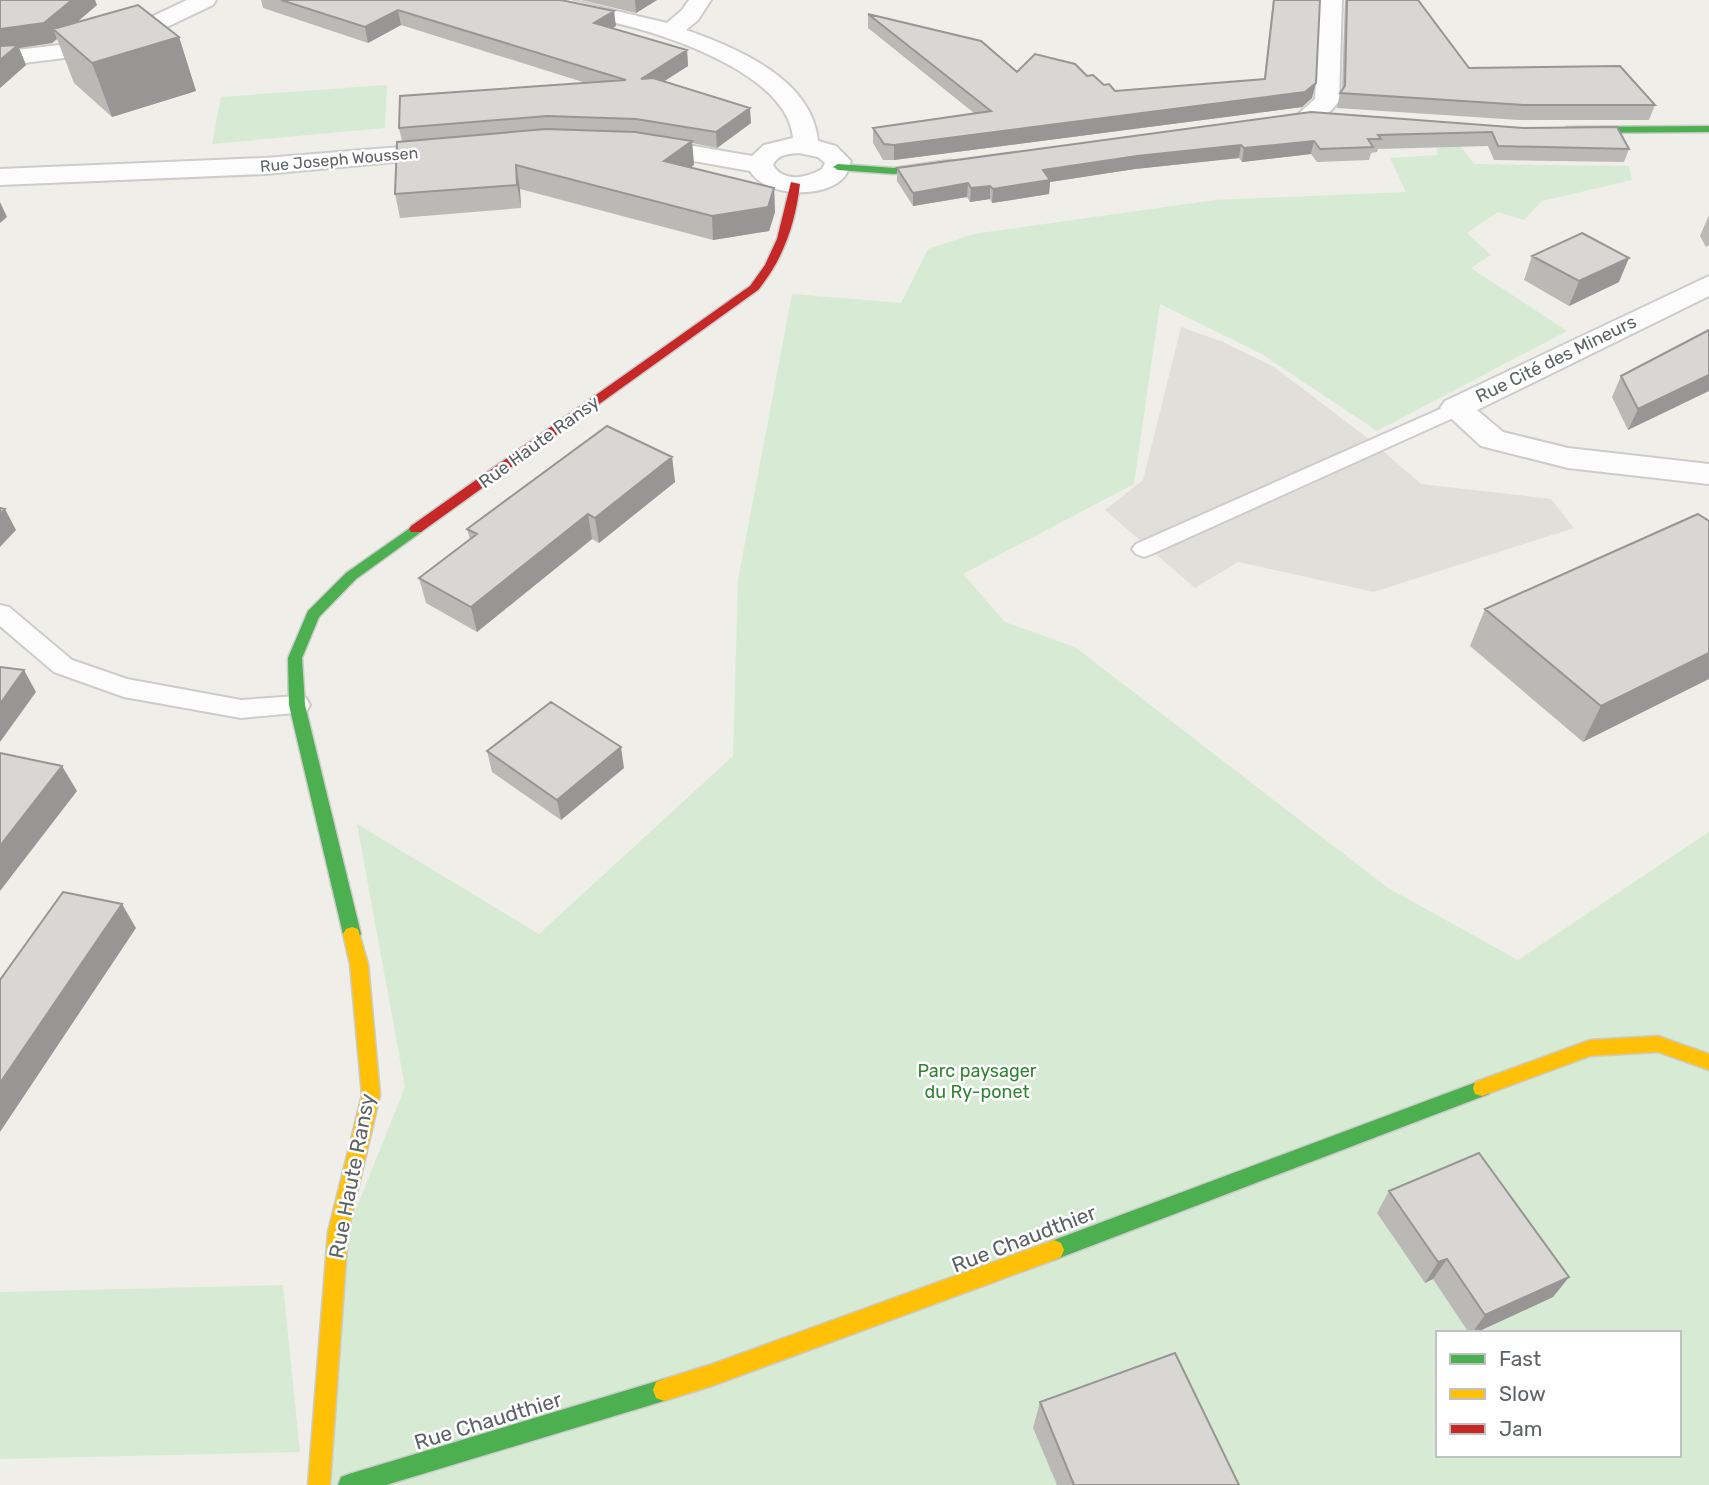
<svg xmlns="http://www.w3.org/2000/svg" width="1709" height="1485" font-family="Rubik,sans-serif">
<rect width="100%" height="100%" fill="#efeee9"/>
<!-- industrial -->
<path fill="#e0dfda" d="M1181 327 1223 342 1274 367 1369 439 1421 484 1551 499 1574 528 1374 592 1238 562 1195 588 1105 510 1143 480Z"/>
<!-- green -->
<path fill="#d7ebd4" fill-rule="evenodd" d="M387 85 385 128 212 144 221 97Z
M1436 134H1451L1474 164 1629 166 1632 180 1542 201 1524 220 1498 212 1467 233 1491 255 1471 268 1567 331 1377 431 1260 353 1160 304 1134 484 963 574 1005 622 1075 647 1388 888 1518 960 1709 832V1485H319L346 1234 405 1087 357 824 539 934 733 756 738 580 792 294 901 303 928 249 974 234 1215 200 1406 192 1390 158 1437 155ZM1438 1333H1679V1455H1438Z
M283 1285 300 1452 0 1459V1292Z"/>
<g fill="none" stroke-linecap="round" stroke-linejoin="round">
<!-- lane casing -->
<g stroke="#cccccb" stroke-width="4">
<path id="lane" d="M1456 402 1464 403 1467 408 1464 413 1152 554 1144 557 1136 554 1132 549 1136 544Z
M0 605 9 607 72 660 127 679 241 700 297 696 306 698 310 705 306 712 241 718 124 697 54 672 0 626Z"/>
</g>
<!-- street casing -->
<g stroke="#cccccb" stroke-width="4">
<path id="street" d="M187 0H216L213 5 129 45 104 53 0 66V52L93 41 113 35Z
M524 0H570L667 23 682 10 689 0H711L698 20 686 30C737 48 812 79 818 141L836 146 851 161C849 166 848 172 845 176 826 200 765 197 750 171L632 150 628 145 632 140 641 137 752 156 764 145 793 138C788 77 678 39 628 26 595 17 560 13 527 5ZM799 153 818 157 825 163 822 169C807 178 783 183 773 165 778 154 788 154 799 153Z
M1320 0H1342L1339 101C1330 114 1315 125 1299 121L1296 116 1315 99Z
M449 143 458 146 462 151 458 156 265 174 0 185V169L265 158Z
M1709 276V296L1477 410 1503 432 1568 448 1709 464V484L1568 468 1481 446 1440 408 1445 401Z"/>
</g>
<!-- fast casing -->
<g stroke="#cbcbca" stroke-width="3">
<path id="fast" d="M1709 126V132L1567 133 1562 130 1567 127Z
M950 160 954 161V165L894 174 838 170 833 167 838 164 894 168Z
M416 524 421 526 423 529 421 532 356 579 319 617 302 658 305 705 361 934 358 939 352 941 346 939 343 934 289 705 288 658 308 611 346 573Z
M1482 1080 1489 1082 1491 1088 1489 1094 1054 1260 1047 1257 1044 1250 1047 1243 1054 1240Z
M664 1379 672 1382 675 1390 672 1398 664 1401 386 1485H338L341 1477 349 1474Z"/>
</g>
<!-- slow casing -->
<g stroke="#cbcbca" stroke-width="3">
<path id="slow" d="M352 927 358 929 368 964 380 1095 348 1232 330 1485H308L328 1232 362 1095 350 964 343 934 346 929Z
M1658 1036 1709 1054V1070L1658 1052 1590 1056 1482 1096 1475 1094 1473 1088 1475 1082 1590 1040Z
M1054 1240 1061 1243 1064 1250 1061 1257 1054 1260 712 1386 664 1401 656 1398 653 1390 656 1382 664 1379 712 1364Z"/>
</g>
<!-- jam casing -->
<g stroke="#cbcbca" stroke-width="3">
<path id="jam" d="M791 182 800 184C795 224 784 258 758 290L421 532H411L409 529 411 526 750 286 765 265 777 239Z"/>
</g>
<!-- lane -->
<use href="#lane" fill="#fdfcfc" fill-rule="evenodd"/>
<!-- street -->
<use href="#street" fill="#fdfcfc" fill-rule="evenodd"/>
<!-- fast -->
<use href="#fast" fill="#4caf50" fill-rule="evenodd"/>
<!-- slow -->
<use href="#slow" fill="#ffc107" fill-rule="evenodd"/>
<!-- jam -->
<use href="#jam" fill="#c62828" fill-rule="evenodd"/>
</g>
<!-- wall -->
<path fill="#bab9b6" d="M0 0 97 5 76 22 179 37 196 91 112 117 74 83 57 39 52 43 19 48 26 65 0 88Z
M261 0H561L616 26 612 28 687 50 688 66 663 81 751 123 717 148 692 143 694 165 690 167 774 188 775 212 769 231 713 240 520 189 521 208 400 218 395 194 402 141 399 128 586 83 401 25 368 43 263 8Z
M581 0H657L636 13Z
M1273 0H1320L1312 98 1302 107 894 160H883L873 143V128L974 113 868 28V14L1017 72 1087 76 1115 91 1264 79Z
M1345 0H1418L1469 68 1655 105 1649 120H1519L1337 108 1340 93 1342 91Z
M1311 112 1523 128 1629 149 1624 162 1494 160 1488 146 1378 149 1377 152 1371 153 1369 160 1317 162 1311 154 1242 162 1239 158 1135 169 1050 182 1049 194 992 203 990 199 970 202 967 197 913 206 897 181V168Z
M1709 215V245L1706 247 1700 236Z
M1532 256 1619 282 1569 306 1524 280Z
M1709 330 1628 430 1612 397 1621 376Z
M672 457 675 482 599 543 592 539 477 632 426 603 419 578 470 539 467 529Z
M1709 521 1583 742 1470 646 1485 609Z
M487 751 624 768 561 820 492 772Z
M1389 1191 1569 1277 1553 1297 1475 1333H1469L1433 1279 1425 1283 1377 1213Z
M1040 1402 1239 1485H1057L1033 1428Z"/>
<!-- shaded-wall -->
<path fill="#979694" d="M72 0H95L97 5 61 36 53 29 57 39 52 43 19 48 26 65 0 88V29Z
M635 0H657L636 13Z
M398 10 401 25 368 43 365 27Z
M614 11 616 26 596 38 594 23Z
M179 37 196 91 112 117 92 63Z
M687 50 688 66 643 95 641 79Z
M1316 83 1312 98 1302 107 894 160V145Z
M750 108 751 123 717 148 716 132Z
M692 141 694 165 667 184 664 161Z
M1314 141 1311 154 1242 162 1244 148Z
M1241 145 1239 158 1135 169 1050 182 1049 194 992 203 993 189 1043 170 1137 156Z
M516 165 520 189 521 208 517 185Z
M968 183 967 197 913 206V193Z
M990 186V199L970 202 971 188Z
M774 188 775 212 769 231 713 240 712 216Z
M0 202 7 217 0 223Z
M1629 258 1619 282 1569 306 1579 281Z
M1709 375V391L1628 430 1638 409Z
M672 457 675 482 599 543 595 518Z
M5 509 16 530 0 547V514Z
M588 514 592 539 477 632 471 607Z
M1709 653V679L1583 742 1601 706Z
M24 670 36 692 0 742V704Z
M621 747 624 768 561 820 557 800Z
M62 766 77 791 0 891V846Z
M122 904 136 928 0 1132V1083Z
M1447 1259 1433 1279 1425 1283 1438 1262Z
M1569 1277 1553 1297 1475 1333H1472L1485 1315Z"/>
<!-- building -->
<path fill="#d8d7d4" stroke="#979694" stroke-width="2" d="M0 0H72L44 23 0 29Z
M281 0H561L614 11 594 23 687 50 641 79 653 78 750 108 716 132 636 119 547 116 399 128 400 96 626 80 398 10 365 27Z
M1274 0H1320L1316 83 1305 92 894 145 884 144 873 128 991 111 868 14 981 41 1017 72 1035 54 1075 64 1087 76 1093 75 1104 85 1109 84 1115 91 1265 79Z
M1347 0H1418L1469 68 1620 66 1655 105H1524L1340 93 1345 86Z
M138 5 179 37 92 63 53 29Z
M18 45 0 60V46Z
M1311 112 1523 128 1617 127 1629 149 1498 146 1492 132 1378 135 1381 139H1368L1373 147 1320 149 1314 141 1244 148 1241 145 1137 156 1043 170 1050 180 993 189 990 186 971 188 968 183 913 193 897 168Z
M546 129 635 132 692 141 664 161 774 188 768 207 712 216 516 165 517 185 395 194 397 142Z
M1582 233 1629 258 1579 281 1532 256Z
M1709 330V375L1638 409 1621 376Z
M607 426 672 457 595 518 588 514 471 607 419 578 477 534 467 529Z
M0 508 5 509 0 514Z
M1698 514 1709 521V653L1601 706 1485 609Z
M0 667 24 670 0 704Z
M551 702 621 747 557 800 487 751Z
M0 753 62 766 0 846Z
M63 892 122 904 0 1083V980Z
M1479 1153 1569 1277 1485 1315 1447 1259 1438 1262 1389 1191Z
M1175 1353 1239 1485H1074L1040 1402Z"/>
<g text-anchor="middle" stroke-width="5" stroke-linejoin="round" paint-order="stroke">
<!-- far-street labels -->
<g font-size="16" fill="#5e6368" stroke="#fff">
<text transform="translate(339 159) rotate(-5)" y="6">Rue Joseph Woussen</text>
</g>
<!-- street labels -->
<g font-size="18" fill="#5e6368" stroke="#fff">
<text transform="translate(1556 359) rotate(-26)" y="6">Rue Cité des Mineurs</text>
<text transform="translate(539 442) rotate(-36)" y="6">Rue Haute Ransy</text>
</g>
<!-- park labels -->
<g font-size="18" fill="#308431" stroke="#fff">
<text x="977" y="1077">Parc paysager<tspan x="977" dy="21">du Ry-ponet</tspan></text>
</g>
<!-- near-street labels -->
<g font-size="21" fill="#5e6368" stroke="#fff">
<text transform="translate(352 1176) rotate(-79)" y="7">Rue Haute Ransy</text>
<text transform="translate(1024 1239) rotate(-21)" y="7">Rue Chaudthier</text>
<text transform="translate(488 1421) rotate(-17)" y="7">Rue Chaudthier</text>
</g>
</g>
<!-- legend -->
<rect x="1436" y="1331" width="245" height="126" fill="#ffffff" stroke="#bfc1c3" stroke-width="2"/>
<rect x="1450" y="1354" width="35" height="10" fill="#4caf50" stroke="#bfc1c3" stroke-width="2"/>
<text x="1499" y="1366" font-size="21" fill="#5e6368">Fast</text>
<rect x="1450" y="1389" width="35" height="10" fill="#ffc107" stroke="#bfc1c3" stroke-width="2"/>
<text x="1499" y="1401" font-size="21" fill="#5e6368">Slow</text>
<rect x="1450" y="1424" width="35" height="10" fill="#c62828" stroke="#bfc1c3" stroke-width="2"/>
<text x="1499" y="1436" font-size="21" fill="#5e6368">Jam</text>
</svg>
